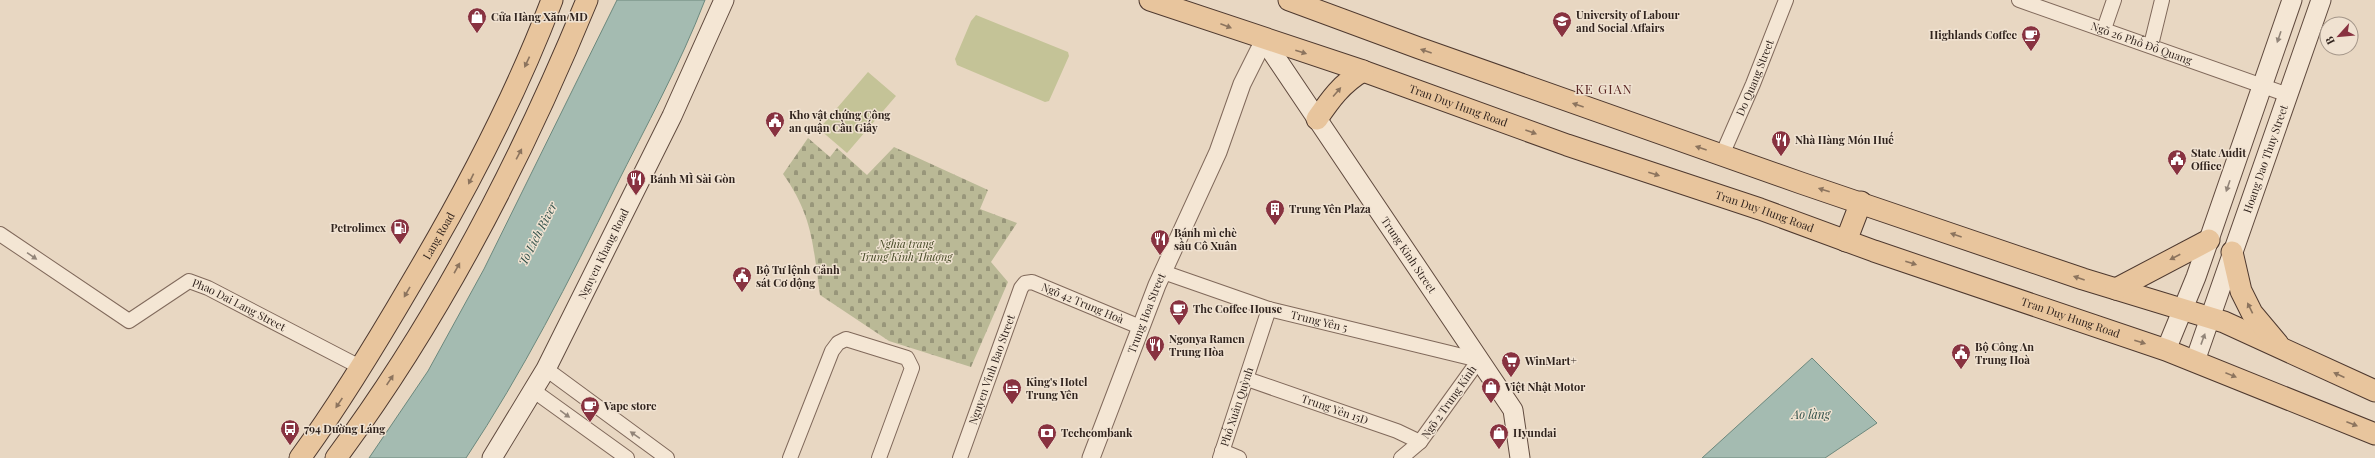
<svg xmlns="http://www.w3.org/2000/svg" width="2375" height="458" font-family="'Playfair Display',serif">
<defs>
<pattern id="cemetery-stones" width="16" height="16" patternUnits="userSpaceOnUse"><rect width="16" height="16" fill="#bab996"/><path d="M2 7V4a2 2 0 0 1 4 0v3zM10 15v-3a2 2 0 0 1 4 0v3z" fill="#98967a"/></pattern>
</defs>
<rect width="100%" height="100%" fill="#e8d7c2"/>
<!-- grass -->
<path fill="#c4c397" d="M976 15 1068 52 1069 56 1049 101 1045 102 957 65 955 59 971 21Z
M868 72 896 96 847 153 819 129Z"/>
<!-- cemetery -->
<path fill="url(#cemetery-stones)" d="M808 138 830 157 837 148 867 175 894 147 988 190 980 209 1017 223 991 262 1008 282 971 367 889 341 820 295C813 246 813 216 783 174Z"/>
<!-- water -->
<path fill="#a4bbb1" stroke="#6c887d" d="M617 0H705C680 65 646 126 615 188 569 281 523 372 466 458H369L428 371 484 269Z
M1812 358 1877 423 1825 458H1702Z"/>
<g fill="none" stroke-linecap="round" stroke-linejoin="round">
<!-- minor casing -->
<g stroke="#80695b" stroke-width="16">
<g id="minor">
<path id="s1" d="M2019 0 2288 95"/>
<path d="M2104 29 2114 0"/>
<path d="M2151 45 2162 0"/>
<path id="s2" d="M1722 155 1753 84 1786 0"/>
<path id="s3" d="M0 234 129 321 189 281 208 288 362 368"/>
<path id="s4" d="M1163 272 1269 309 1479 360 1420 442 1401 458"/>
<path d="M546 369 667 458"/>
<path id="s5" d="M1247 379 1397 431 1420 442"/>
<path d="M534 391 627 458"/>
<path d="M1222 451 1239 458"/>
<path d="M790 458 832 351 838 343 846 339 907 358 912 368 879 458"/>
<path id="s6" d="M960 458 1021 288 1025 283 1032 282 1140 327"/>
<path id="s7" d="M1220 458 1269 309"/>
</g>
</g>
<!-- tertiary casing -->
<g stroke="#80695b" stroke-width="19">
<g id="tertiary">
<path id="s8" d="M1091 458 1157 285 1218 152 1242 84 1264 40"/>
</g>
</g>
<!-- secondary casing -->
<g stroke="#614b3f" stroke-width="21">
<g id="secondary">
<path id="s9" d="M1264 40 1513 410 1520 458"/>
<path d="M2166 350 2196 277 2292 0"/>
<path id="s10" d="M2195 361 2321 0"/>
<path id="s11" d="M492 458 546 369 672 116 724 0"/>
</g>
</g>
<!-- primary casing -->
<g stroke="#4e392f" stroke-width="23">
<g id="primary">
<path id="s12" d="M1150 0 1363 71 1567 145 1760 209 1874 251 2166 350 2375 434"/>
<path d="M1289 0 1419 48 1801 183 2083 279 2224 322 2375 391"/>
<path d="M1317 119C1330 100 1342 83 1363 71"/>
<path d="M1846 241 1861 202"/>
<path d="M2232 252 2241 291 2252 313 2278 344"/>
<path d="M2116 289 2209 240"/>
<path id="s13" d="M300 458C341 402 377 342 412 282 466 191 515 98 552 0"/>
<path d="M336 458C440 318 521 161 587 0"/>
</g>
</g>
<!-- minor -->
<use href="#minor" stroke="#f4e6d4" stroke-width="14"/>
<!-- tertiary -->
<use href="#tertiary" stroke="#f4e6d4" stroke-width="17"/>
<!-- secondary -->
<use href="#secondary" stroke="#f4e6d4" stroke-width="19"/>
<!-- primary -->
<use href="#primary" stroke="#e8c59d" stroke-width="21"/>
</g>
<!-- one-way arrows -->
<defs><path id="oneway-solid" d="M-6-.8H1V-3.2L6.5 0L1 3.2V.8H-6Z"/></defs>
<g fill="#8c745e">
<use href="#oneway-solid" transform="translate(1226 26) rotate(21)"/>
<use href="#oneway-solid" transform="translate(1426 51) rotate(-161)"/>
<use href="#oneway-solid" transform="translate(1301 52) rotate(18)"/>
<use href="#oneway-solid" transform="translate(527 62) rotate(115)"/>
<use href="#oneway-solid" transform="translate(1337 92) rotate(-49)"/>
<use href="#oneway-solid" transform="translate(1578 105) rotate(-161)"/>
<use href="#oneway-solid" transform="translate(1531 132) rotate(20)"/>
<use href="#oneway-solid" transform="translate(1701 148) rotate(-161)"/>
<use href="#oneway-solid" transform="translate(519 154) rotate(-62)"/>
<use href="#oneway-solid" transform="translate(1654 174) rotate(18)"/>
<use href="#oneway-solid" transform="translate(471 179) rotate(116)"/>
<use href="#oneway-solid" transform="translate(1824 190) rotate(-162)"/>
<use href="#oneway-solid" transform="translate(1956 235) rotate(-161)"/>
<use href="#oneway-solid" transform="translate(2175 257) rotate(152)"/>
<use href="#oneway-solid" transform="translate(1911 263) rotate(18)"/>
<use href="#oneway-solid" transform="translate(457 268) rotate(-61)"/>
<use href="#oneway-solid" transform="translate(2079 278) rotate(-161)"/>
<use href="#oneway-solid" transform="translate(407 292) rotate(120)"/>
<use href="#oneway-solid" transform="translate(2250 308) rotate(-116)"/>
<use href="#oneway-solid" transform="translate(2140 342) rotate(18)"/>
<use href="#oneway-solid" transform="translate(2231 375) rotate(22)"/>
<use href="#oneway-solid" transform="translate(2339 375) rotate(-156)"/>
<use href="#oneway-solid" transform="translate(390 380) rotate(-56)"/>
<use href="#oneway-solid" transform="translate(339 403) rotate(124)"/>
<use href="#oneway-solid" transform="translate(2352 424) rotate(21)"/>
</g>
<g fill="#928579">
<use href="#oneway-solid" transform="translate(2279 37) rotate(109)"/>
<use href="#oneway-solid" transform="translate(2228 186) rotate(109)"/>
<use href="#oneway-solid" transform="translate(32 256) rotate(34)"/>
<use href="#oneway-solid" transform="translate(2203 339) rotate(-70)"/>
<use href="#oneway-solid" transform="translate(565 414) rotate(36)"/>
<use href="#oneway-solid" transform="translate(635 435) rotate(-145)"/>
</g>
<!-- icons -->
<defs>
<g id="shop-pin" transform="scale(1)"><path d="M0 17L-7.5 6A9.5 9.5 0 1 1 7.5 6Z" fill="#883240" stroke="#f0e2d1"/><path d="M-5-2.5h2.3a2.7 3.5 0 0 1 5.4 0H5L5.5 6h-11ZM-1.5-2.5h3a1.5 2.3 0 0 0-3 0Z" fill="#fff"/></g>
<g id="university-pin" transform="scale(1)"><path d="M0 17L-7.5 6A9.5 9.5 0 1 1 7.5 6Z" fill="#883240" stroke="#f0e2d1"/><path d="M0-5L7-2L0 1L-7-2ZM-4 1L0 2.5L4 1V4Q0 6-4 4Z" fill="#fff"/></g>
<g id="cafe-pin" transform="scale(1)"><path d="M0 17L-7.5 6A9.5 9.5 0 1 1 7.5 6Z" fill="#883240" stroke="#f0e2d1"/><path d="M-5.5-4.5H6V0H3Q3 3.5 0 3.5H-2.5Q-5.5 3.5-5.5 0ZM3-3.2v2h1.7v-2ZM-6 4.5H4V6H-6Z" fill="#fff"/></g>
<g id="civic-pin" transform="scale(1)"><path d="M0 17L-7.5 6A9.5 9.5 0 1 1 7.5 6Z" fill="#883240" stroke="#f0e2d1"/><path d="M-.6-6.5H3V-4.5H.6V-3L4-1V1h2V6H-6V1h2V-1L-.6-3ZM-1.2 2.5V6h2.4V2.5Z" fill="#fff"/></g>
<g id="restaurant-pin" transform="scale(1)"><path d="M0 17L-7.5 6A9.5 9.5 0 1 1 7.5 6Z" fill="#883240" stroke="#f0e2d1"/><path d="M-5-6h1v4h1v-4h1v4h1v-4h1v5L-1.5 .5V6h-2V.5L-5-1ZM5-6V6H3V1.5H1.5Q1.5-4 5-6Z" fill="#fff"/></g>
<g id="building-pin" transform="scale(1)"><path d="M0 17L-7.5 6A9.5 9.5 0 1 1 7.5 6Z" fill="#883240" stroke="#f0e2d1"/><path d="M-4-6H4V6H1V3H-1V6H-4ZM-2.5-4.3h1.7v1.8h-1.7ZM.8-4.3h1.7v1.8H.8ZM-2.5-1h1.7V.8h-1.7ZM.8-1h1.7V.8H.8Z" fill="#fff"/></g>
<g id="fuel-pin" transform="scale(1)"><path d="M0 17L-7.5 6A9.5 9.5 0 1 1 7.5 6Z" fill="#883240" stroke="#f0e2d1"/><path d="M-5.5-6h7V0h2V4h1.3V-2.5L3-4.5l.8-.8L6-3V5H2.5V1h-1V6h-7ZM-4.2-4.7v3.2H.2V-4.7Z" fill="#fff"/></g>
<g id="supermarket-pin" transform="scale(1)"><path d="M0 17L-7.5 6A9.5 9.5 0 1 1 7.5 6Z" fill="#883240" stroke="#f0e2d1"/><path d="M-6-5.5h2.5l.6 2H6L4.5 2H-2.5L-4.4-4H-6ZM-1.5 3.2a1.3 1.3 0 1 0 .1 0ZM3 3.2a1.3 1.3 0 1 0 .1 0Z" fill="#fff"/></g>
<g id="hotel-pin" transform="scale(1)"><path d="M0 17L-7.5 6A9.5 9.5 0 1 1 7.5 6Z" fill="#883240" stroke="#f0e2d1"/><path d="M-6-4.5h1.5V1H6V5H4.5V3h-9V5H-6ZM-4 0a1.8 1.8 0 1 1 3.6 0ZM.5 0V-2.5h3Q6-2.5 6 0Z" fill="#fff"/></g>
<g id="bus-pin" transform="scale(1)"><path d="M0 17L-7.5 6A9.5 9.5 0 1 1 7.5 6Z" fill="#883240" stroke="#f0e2d1"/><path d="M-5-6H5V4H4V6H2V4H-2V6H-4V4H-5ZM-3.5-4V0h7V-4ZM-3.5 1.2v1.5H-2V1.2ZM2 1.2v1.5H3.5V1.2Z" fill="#fff"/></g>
<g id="bank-pin" transform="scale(1)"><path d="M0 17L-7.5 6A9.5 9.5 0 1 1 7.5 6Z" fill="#883240" stroke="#f0e2d1"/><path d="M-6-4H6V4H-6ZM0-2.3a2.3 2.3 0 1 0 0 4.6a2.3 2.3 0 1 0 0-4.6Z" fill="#fff"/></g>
</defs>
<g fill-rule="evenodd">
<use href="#shop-pin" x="477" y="17"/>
<use href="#university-pin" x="1562" y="21"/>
<use href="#cafe-pin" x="2031" y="35"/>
<use href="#civic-pin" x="775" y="121"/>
<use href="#restaurant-pin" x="1781" y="140"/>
<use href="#civic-pin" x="2177" y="159"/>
<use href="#restaurant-pin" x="636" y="179"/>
<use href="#building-pin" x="1275" y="209"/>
<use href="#fuel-pin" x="400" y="228"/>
<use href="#restaurant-pin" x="1160" y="239"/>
<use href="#civic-pin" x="742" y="276"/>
<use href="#cafe-pin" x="1179" y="309"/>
<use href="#restaurant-pin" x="1155" y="345"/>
<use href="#civic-pin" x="1961" y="353"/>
<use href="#supermarket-pin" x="1511" y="361"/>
<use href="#shop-pin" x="1491" y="387"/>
<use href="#hotel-pin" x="1012" y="388"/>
<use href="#cafe-pin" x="590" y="406"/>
<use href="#bus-pin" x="290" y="429"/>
<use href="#bank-pin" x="1047" y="433"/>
<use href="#shop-pin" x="1499" y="433"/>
</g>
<g text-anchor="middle" stroke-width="3" stroke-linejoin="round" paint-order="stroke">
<!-- poi labels -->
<g font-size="11" font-weight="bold" fill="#31241e" stroke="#f0e2d1" text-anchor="start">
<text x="1576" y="19">University of Labour<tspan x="1576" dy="13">and Social Affairs</tspan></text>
<text x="491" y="21">Cửa Hàng Xăm MD</text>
<text x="2017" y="39" text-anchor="end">Highlands Coffee</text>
<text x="789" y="119">Kho vật chứng Công<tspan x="789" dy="13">an quận Cầu Giấy</tspan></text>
<text x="1795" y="144">Nhà Hàng Món Huế</text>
<text x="2191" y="157">State Audit<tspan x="2191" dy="13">Office</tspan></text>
<text x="650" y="183">Bánh MÌ Sài Gòn</text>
<text x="1289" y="213">Trung Yên Plaza</text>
<text x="386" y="232" text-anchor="end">Petrolimex</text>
<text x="1174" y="237">Bánh mì chè<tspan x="1174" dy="13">sầu Cô Xuân</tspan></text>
<text x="756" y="274">Bộ Tư lệnh Cảnh<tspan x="756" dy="13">sát Cơ động</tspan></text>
<text x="1193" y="313">The Coffee House</text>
<text x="1169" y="343">Ngonya Ramen<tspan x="1169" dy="13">Trung Hòa</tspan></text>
<text x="1975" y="351">Bộ Công An<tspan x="1975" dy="13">Trung Hoà</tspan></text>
<text x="1525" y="365">WinMart+</text>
<text x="1026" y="386">King's Hotel<tspan x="1026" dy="13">Trung Yên</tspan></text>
<text x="1505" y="391">Việt Nhật Motor</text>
<text x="604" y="410">Vape store</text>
<text x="304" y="433">794 Đường Láng</text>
<text x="1061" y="437">Techcombank</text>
<text x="1513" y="437">Hyundai</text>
</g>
<!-- street labels -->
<g font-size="11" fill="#31241e" stroke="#f0e2d1">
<text dy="4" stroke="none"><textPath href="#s1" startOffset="130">Ngõ 26 Phố Đỗ Quang</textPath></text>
<text dy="4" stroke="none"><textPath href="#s2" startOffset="84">Do Quang Street</textPath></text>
<text dy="4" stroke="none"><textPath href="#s12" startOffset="326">Tran Duy Hung Road</textPath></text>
<text dy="4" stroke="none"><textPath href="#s10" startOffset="214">Hoang Dao Thuy Street</textPath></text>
<text dy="4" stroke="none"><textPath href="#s12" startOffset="650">Tran Duy Hung Road</textPath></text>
<text dy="4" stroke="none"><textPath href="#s13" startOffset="262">Lang Road</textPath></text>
<text dy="4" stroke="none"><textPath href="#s11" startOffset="233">Nguyen Khang Road</textPath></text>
<text dy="4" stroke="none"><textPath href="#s9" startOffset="259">Trung Kinh Street</textPath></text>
<text dy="4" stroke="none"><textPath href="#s6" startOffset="249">Ngõ 42 Trung Hoà</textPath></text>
<text dy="4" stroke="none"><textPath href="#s3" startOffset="283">Phao Dai Lang Street</textPath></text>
<text dy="4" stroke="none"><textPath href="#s8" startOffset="155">Trung Hoa Street</textPath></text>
<text dy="4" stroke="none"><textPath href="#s12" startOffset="974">Tran Duy Hung Road</textPath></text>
<text dy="4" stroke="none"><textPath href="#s4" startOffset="164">Trung Yên 5</textPath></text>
<text dy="4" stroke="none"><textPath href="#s6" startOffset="94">Nguyen Vinh Bao Street</textPath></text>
<text transform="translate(1449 402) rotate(-55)" y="4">Ngõ 2 Trung Kính</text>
<text dy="4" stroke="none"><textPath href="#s7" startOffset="54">Phố Xuân Quỳnh</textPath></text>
<text dy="4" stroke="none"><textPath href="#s5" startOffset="93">Trung Yên 15D</textPath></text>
</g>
<!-- park labels -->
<g font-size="11" font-style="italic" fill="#474b27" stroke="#f0e2d1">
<text x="906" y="248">Nghĩa trang<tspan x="906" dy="13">Trung Kính Thượng</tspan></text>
</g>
<!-- water labels -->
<g font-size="12" font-style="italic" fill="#2f4f48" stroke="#f0e2d1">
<text transform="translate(538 234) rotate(-63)" y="4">To Lich River</text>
<text x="1811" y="419">Ao làng</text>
</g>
<!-- quarter labels -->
<g font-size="13" letter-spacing="1" fill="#592522" stroke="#f0e2d1">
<text x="1604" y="94">KE GIAN</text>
</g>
</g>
<!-- north arrow -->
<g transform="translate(2339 36) rotate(243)"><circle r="19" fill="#f0e2d1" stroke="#a49689"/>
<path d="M0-3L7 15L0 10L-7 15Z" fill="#883240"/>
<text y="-6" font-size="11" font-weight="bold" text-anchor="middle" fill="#31241e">B</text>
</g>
</svg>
